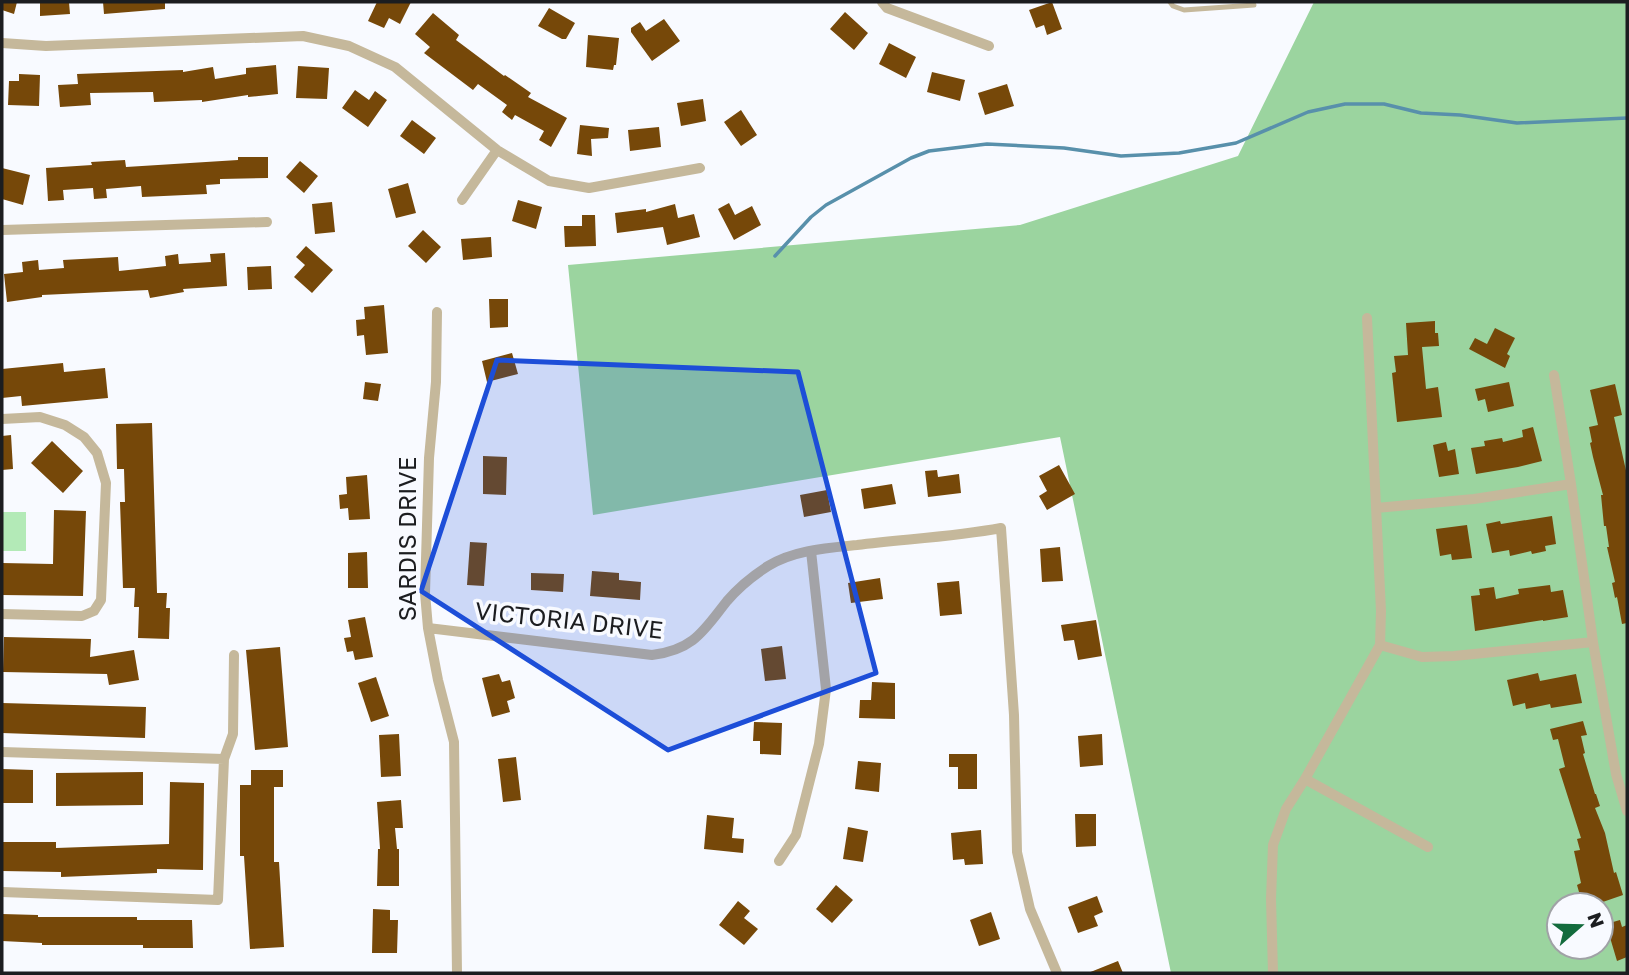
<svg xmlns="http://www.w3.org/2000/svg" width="1629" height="975" font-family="'Golos Text',sans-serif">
<rect width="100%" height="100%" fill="#f8faff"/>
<!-- green -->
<path fill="#b3eab7" d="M2 512H26V551H2Z"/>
<!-- forest -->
<path fill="#9bd49f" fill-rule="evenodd" d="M1314 2H1627V973H1171L1060 437 593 515 568 265 1020 225 1238 156ZM1559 905H1601V947H1559Z"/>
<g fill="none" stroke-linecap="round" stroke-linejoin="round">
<!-- stream -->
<path stroke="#5890ab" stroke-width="3.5" d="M775 256 811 217 826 205 911 158 929 151 987 144 1064 148 1121 156 1179 153 1236 143 1308 112 1345 104H1384L1421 113 1460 115 1517 123 1627 118"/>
</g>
<!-- building -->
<path fill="#764809" d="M3 2H17L14 14 2 10Z
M40 2H69L70 14 40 16Z
M103 2H165V9L104 14Z
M377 2H411L400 24 389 18 384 28 368 21Z
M1052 2 1062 29 1047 35 1044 25 1036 28 1029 10Z
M549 8 575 23 566 39H562L538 26Z
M845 12 868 33 854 50 830 29Z
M433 13 459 35 456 40 504 76 505 75 531 93 528 97 567 118 551 147 539 140 544 131 515 115 512 120 502 112 507 105 478 84 473 90 424 53 430 47 415 34Z
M664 19 680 41 652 61 631 32V28L640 22 646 31Z
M588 35 619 38 616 65H614L613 70 586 67Z
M889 43 916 57 906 78 879 64Z
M276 65 278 94 248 97V95L202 102V100L154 102 153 92 90 93 91 105 60 107 58 85 78 84 77 74 183 70V72L213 67 215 79 246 74V68Z
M298 66 329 68 327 99 296 98Z
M932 72 965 80 960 101 927 92Z
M19 74 40 75 39 106 8 105 9 81H19Z
M1007 84 1014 106 985 115 978 93Z
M355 90 369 100 375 91 387 100 368 127 342 108Z
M703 99 706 121 681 126 677 103Z
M741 110 757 135 741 146 724 122Z
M412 120 436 138 424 154 400 136Z
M580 125 609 128 608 138 591 139 592 156 577 154Z
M659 127 661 147 630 151 628 130Z
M238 157H268V178L220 179V184L206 185 207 194 142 197 141 186 106 189 107 198 94 199 93 188 63 190 64 200 48 201 46 168 92 165 91 162 125 160 126 167 238 160Z
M300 161 318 176 304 193 286 177Z
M2 168 30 175 23 205 2 199Z
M408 183 416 213 396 218 388 189Z
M518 200 542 207 536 229 512 221Z
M332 202 335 232 315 234 312 204Z
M729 203 735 215 752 206 761 225 734 240 718 209Z
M675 204 678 218 694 214 700 237 667 245 663 227 617 233 615 213 646 209V212Z
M582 215H595L596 246 565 247 564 226H582Z
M423 230 441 247 426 263 408 246Z
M491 237 492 257 463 260 461 239Z
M306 246 333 270 312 293 294 277 305 265 296 257Z
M225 253 227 286 183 289 184 292 150 298 148 290 42 295V297L7 302 4 274 23 272 22 262 38 260 39 270 64 268 63 260 118 257 119 271 166 266 165 256 178 254 179 264 211 262 210 254Z
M271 266 272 289 248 290 247 267Z
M489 299H508V327L490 328Z
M384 305 388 353 366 355 364 335 357 336 356 320 365 319 364 307Z
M1435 321V333H1438L1439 346 1422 347 1426 389 1438 387 1442 417 1397 422 1392 373 1396 372 1394 356 1408 355 1406 323Z
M1495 328 1515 338 1507 354 1510 356 1505 368 1469 349 1475 338 1487 344Z
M512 353 518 374 487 382 482 361Z
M63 363 64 372 105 368 108 398 22 406 21 396 2 398V369Z
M365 382 381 384 378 401 363 399Z
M1509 382 1514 406 1488 412 1485 399 1478 401 1475 389Z
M1615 384 1622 415 1614 417 1627 475V623L1622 624 1617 597 1615 598 1612 583 1615 582 1607 547H1609L1606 526H1604L1601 495H1603L1593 457 1590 443 1592 442 1589 427 1598 425 1590 390Z
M152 423 157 593H167L166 608H170L169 639 138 638 139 607H134L135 588H123L120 502H125L124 469H117L116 424Z
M1533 427 1542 461 1518 467 1476 474 1471 448 1485 446 1484 441 1502 438 1503 442 1523 437 1522 430Z
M11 435 13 469 2 470V436Z
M52 441 83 471 63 493 31 463Z
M1446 442 1448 451 1455 449 1459 474 1439 477 1433 445Z
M483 456 507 457 506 495 483 494Z
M1059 465 1075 494 1047 510 1039 496 1047 491 1039 476Z
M937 470 938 477 959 474 961 493 928 497 925 471Z
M367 475 370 519 349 520 348 508 340 509 339 495 347 494 346 477Z
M892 484 896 504 864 509 861 489Z
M827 490 831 512 804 517 800 495Z
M54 510 86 511 83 596 2 595V563L53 564Z
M1552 516 1556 544 1545 546 1546 551 1532 554 1531 551 1510 556 1509 550 1492 553 1486 524 1500 521 1501 524Z
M1467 525 1472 558 1452 560 1451 554 1440 556 1436 529Z
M470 542 487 543 484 586 467 585Z
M1060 547 1063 581 1042 582 1040 549Z
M367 552 368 588H348V553Z
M592 571 619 573V580L641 582 640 600 590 596Z
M531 573 564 574 563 592 531 590Z
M880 578 883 599 851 603 848 583Z
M959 581 962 614 940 616 937 583Z
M1550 585 1551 592 1563 590 1568 617 1543 621V620L1475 631 1471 596 1480 595 1479 589 1494 587 1496 599 1519 594 1518 589Z
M365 617 373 657 355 660 353 651 347 652 344 638 351 637 348 620Z
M1096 620 1102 656 1078 660 1074 640 1064 641 1061 625Z
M4 637 91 639 90 657 134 650 139 680 109 685 107 674 3 672Z
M782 646 786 679 765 681 761 649Z
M280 647 288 747 255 750 246 650Z
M1538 673 1540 681 1576 674 1582 703 1551 708 1550 704 1526 709 1525 703 1513 706 1507 680Z
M499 674 502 682 510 680 515 698 507 701 510 712 492 717 482 678Z
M376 677 389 716 371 722 358 683Z
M872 682 895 683V719L859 718 860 700H871Z
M2 703 146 707 145 738 2 733Z
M1583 721 1587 735 1581 736 1585 753 1583 754 1595 794H1596L1600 806 1595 808 1605 833 1614 873 1616 872 1623 895 1594 905H1590L1587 897 1581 899 1577 885 1581 883 1574 851 1580 850 1577 839 1581 838 1559 769 1565 767 1558 739 1553 740 1550 729Z
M754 722 782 723 781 755 760 754V741H753Z
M399 734 401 776 381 777 379 735Z
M1102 734 1103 765 1080 767 1078 736Z
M949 754H977V789H958V767H949Z
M516 757 521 800 503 802 498 759Z
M858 761 881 763 879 792 855 789Z
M2 769 33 770V803H2Z
M251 770H283V787H274V862H279L284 947 250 949 244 856H240V785H251Z
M143 772V805L56 806V773Z
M170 782 204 783 203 870 157 869V873L61 877V872L2 871V842H56V848L169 844Z
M401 800 403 828H395L397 849H399V886H377L378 849H380L377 802Z
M1075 814H1096V846L1076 847Z
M707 815 734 818 732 838 744 839 743 853 704 849Z
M848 827 868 831 863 862 843 859Z
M981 830 983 864 965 865 964 859 953 860 951 833Z
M836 885 853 900 832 923 816 909Z
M1097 896 1103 912 1094 916 1098 926 1078 933 1068 907Z
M738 901 750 911 744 918 758 929 744 945 719 925Z
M373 909 390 910V920H398L397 953H372Z
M991 912 1000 939 979 946 970 920Z
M2 914 38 915V917H137V920H192L193 948H143V945H42V943L2 941Z
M1620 920 1622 927 1627 925V957L1617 961 1606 924Z
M1118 961 1123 973H1088Z"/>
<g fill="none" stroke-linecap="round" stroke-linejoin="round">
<!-- lane -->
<path stroke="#c5b89b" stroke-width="5" d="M1170 2 1173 6 1184 10 1254 5"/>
<!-- street -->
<path stroke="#c5b89b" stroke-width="10" d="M882 2 887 8 989 46
M2 43 46 46 303 36 349 46 395 67 497 150 549 181 589 188 700 168
M462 200 497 150
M2 230 267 222
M437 312 436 382 429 458 425 593 428 628 438 680 454 742 457 973
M2 419 40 417 65 425 84 437 97 453 106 483 101 600 94 611 82 616 2 614
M1376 508 1474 499 1571 484 1554 375
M428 628 652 655C694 650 704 630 727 601 738 588 754 575 768 566 794 550 827 548 857 545 905 539 953 537 1001 528L1014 715 1017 852 1030 909 1057 973
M1593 642 1616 774 1627 811
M1380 645 1422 657 1454 656 1593 642 1571 484
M2 752 224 759
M1305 779 1428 847
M779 861 796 835 819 744 826 689 811 551
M2 892 218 900 224 759 233 734 234 655
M1273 973 1271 899 1273 845 1286 809 1305 779 1380 645 1381 611 1367 318"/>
</g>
<!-- marked area -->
<path fill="#1d4ed8" fill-opacity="0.2" stroke="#1d4ed8" stroke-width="5" stroke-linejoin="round" d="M497 360 798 372 876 673 668 750 421 591Z"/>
<g text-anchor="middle" stroke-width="7" stroke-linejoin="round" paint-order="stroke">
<!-- street labels -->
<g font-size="24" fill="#1c1d20" stroke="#f8faff">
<text transform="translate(408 539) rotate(-90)" y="8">SARDIS DRIVE</text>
<text transform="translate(569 621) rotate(6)" y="8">VICTORIA DRIVE</text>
</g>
</g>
<!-- border -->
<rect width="1629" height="975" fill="none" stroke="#1c1d20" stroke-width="7"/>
<!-- north arrow -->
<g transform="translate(1580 926) rotate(70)"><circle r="33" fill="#f8faff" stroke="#a0a2a6" stroke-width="2"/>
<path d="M0-5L12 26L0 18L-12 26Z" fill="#136b3d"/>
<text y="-10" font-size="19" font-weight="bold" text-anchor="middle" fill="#1c1d20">N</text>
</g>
</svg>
